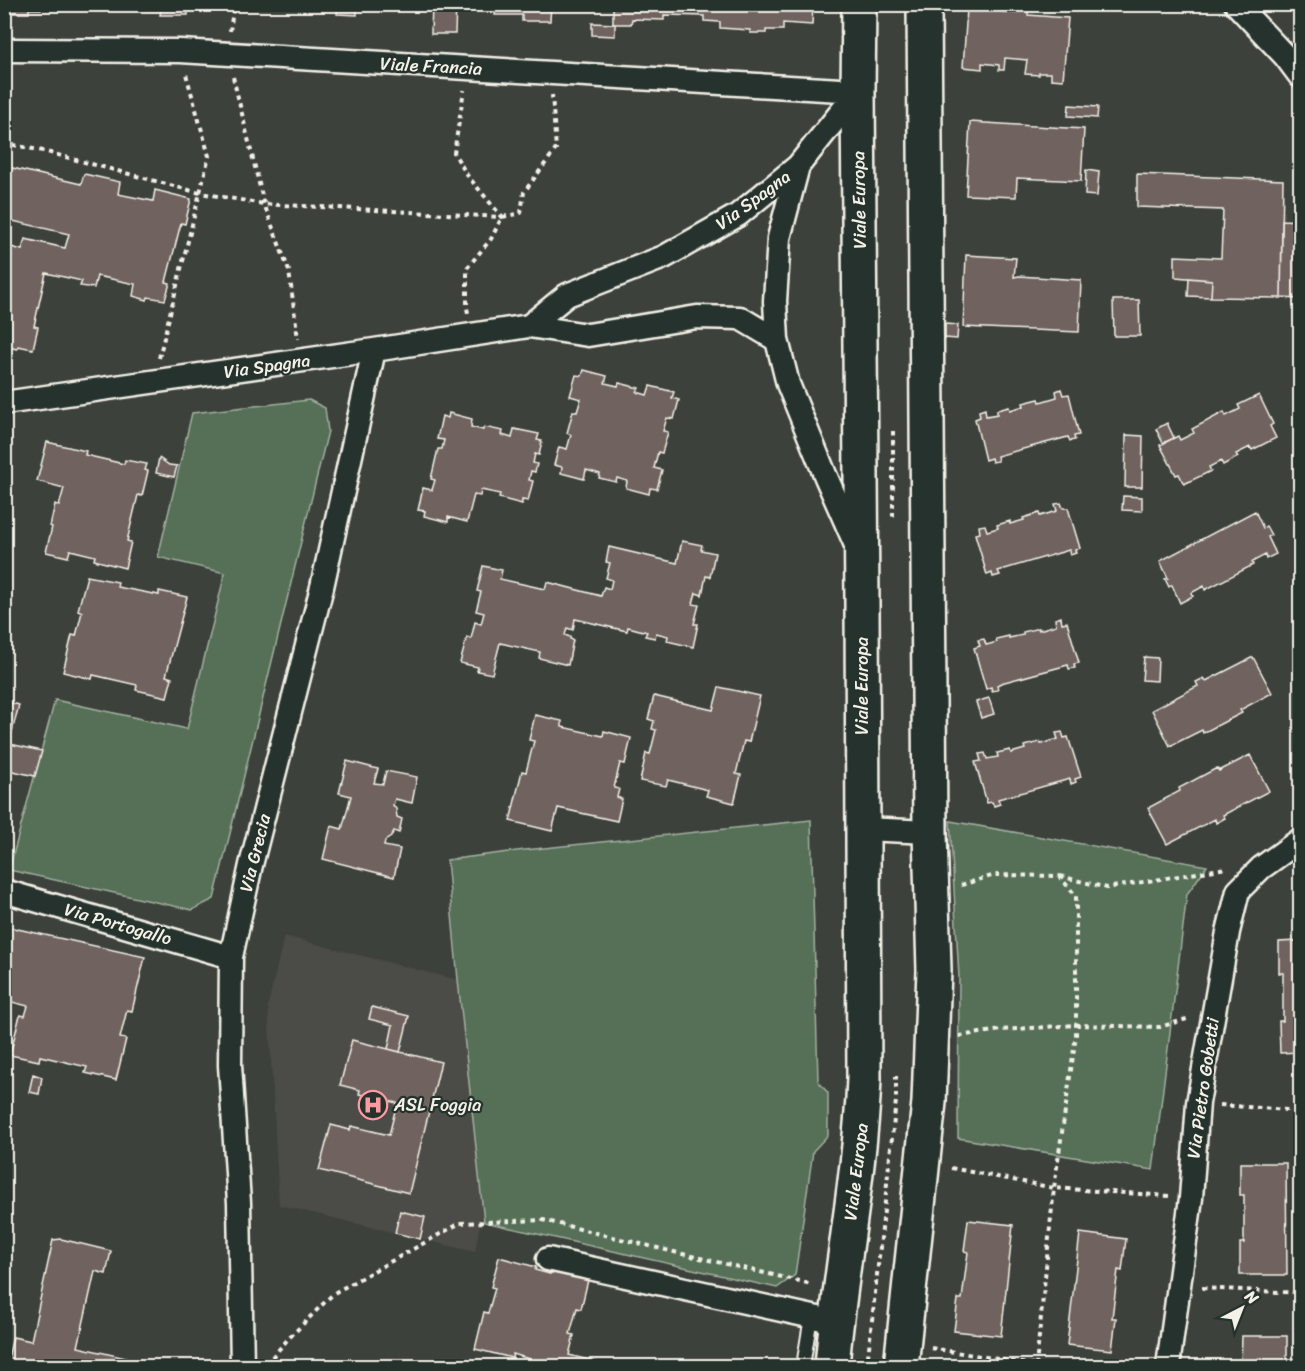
<svg xmlns="http://www.w3.org/2000/svg" width="1305" height="1371" font-family="Sriracha,sans-serif">
<rect width="100%" height="100%" fill="#3c413c"/>
<filter id="ink" filterUnits="userSpaceOnUse"><feTurbulence type="fractalNoise" baseFrequency=".0167" numOctaves="2"/><feDisplacementMap in="SourceGraphic" scale="12" xChannelSelector="R" yChannelSelector="G"/><feConvolveMatrix kernelMatrix="1 2 1 2 8 2 1 2 1" color-interpolation-filters="sRGB"/></filter>
<g filter="url(#ink)">
<!-- built -->
<path fill="#4c4b46" d="M284 936 458 980 483 1206 475 1252 279 1205 268 1005Z"/>
<!-- green -->
<path fill="#547057" stroke="#a4b0a0" stroke-width="1.5" d="M309 400 325 408 328 431 214 899 192 910 9 870 55 700 187 729 225 573 158 557 192 413Z
M811 820 818 1081 828 1093V1135L813 1151 795 1275 777 1288 484 1222 458 980 447 860 525 850Z
M950 821 1207 866 1187 894 1153 1170 958 1138 959 977Z"/>
<!-- building -->
<path fill="#70635e" stroke="#f4f1e8" stroke-width="1.5" d="M4 4H41V9H29V13H4Z
M147 4H188V15H160L161 10H147Z
M338 4H410V8L397 7V10L357 9V15L337 14Z
M432 4H456L455 34H431Z
M495 4H551L550 21H522V15H495Z
M604 4H813L812 25 783 23V30H766V33H750V30L720 28V22L704 21V16L664 15V20L632 19 631 24H613V6H604Z
M973 4H998L997 11 1016 13V9L1028 10V15L1068 18 1063 80 1051 79V73H1039V75L1025 74 1027 60 1005 58 1004 70H999V65L982 63V69L963 67 967 9H973Z
M592 23 615 24V36L592 35Z
M1069 105 1098 107 1097 118 1068 116Z
M970 122 1084 129 1081 181 1017 178 1016 197 966 195Z
M4 166 81 184 84 174 120 182 118 194 153 201 155 190 191 199 185 224 181 223 166 282 170 283 165 300 148 297 147 300 133 296 135 284 97 276 94 288 80 286 82 281 46 273 34 326 38 327 33 349 18 346 17 349 4 346V245L22 250 25 239 65 248 69 234 4 219Z
M1086 170 1099 172 1097 196 1085 195Z
M1137 174 1283 180 1281 298 1211 297 1212 280 1175 277V256L1221 258 1223 210 1137 207Z
M1282 220 1300 221V299L1281 298Z
M966 255 1016 258 1014 277 1019 276 1081 280 1079 332 963 327Z
M1189 278 1212 280 1211 297 1188 296Z
M1113 300H1139L1140 336H1114Z
M945 324 958 325 957 339 945 338Z
M584 370 607 376 605 383 618 386 619 383 639 388 637 392 647 395 650 386 674 392 672 398 679 400 674 419 667 418 663 431 668 432 662 453 658 452 654 468 662 470 657 489 650 488 649 494 626 488 627 481 617 478 616 482 599 478 600 474 586 470 584 479 561 473 562 467 554 465 559 447 567 449 571 435 567 433 573 411 577 412 581 399 570 396 576 375 582 376Z
M1061 389 1063 395 1069 394 1079 435 1074 436 1075 440 1070 441 1068 437 997 456 998 461 992 462 991 458 985 460 975 419 980 417 979 411 985 409 986 416 997 414V410L1009 407 1010 410 1024 406 1023 403 1039 399 1040 402 1057 397 1056 391Z
M1259 395 1273 424 1270 426 1276 438 1252 450 1250 447 1236 454 1238 457 1223 465 1221 461 1209 467 1211 471 1184 484 1179 474 1176 475 1160 445 1178 436 1180 440 1194 433 1192 429 1224 412 1226 416 1240 409 1238 405Z
M449 413 472 419 471 427 483 430 484 427 503 431 502 435 512 438 514 429 539 434 537 440 542 441 539 455 535 454 533 463 537 464 535 472 531 471 529 480 533 481 528 501 522 500V504L499 498 500 494 481 490 480 496 474 495 467 522 448 517V522L424 516 425 511 418 510 423 488 432 490 435 480 431 479 438 449H442L444 440 437 439 442 416 448 418Z
M1167 423 1174 438 1163 443 1156 429Z
M1126 435 1143 436 1142 487H1125Z
M47 442 86 451 85 455 124 464 125 460 147 464 145 470 148 471 142 496 138 495 127 541 131 542 125 568 94 560 95 556 70 550 68 557 46 552 52 527 50 526 55 504 59 506 64 488 37 481Z
M159 458 169 465 177 466 174 477 156 473Z
M1123 496 1142 497V511L1122 510Z
M1061 503 1063 508H1068L1080 548 1075 550 1076 553 1070 555 1069 550 998 571 1000 575 993 577 992 573 987 575 975 534 980 533 979 526 985 525 987 531 998 528 997 525 1010 521V524L1024 520 1023 518 1039 513 1040 516 1057 511 1055 504Z
M1255 511 1263 528 1266 526 1271 535 1268 537 1276 554 1266 559 1265 555 1252 562 1253 565 1205 590 1204 586 1191 593 1193 596 1180 603 1172 585 1169 587 1165 579 1168 578 1160 561Z
M682 541 702 545 701 550 715 553 710 577 706 576 702 595 696 593 694 600 693 604 699 605 694 624H698L693 647 667 641 668 636 656 633 655 638 645 636 647 632 628 627 627 631 575 619 573 630 567 628 565 635 570 637V639L573 640 568 665 539 658 540 652 500 643 492 674 477 671 478 667 460 663 467 637 471 639 475 622 481 624 484 613 476 611 481 592 477 591 483 566 502 570 500 579 545 589 547 582 601 596 604 587 610 589 612 580 606 578 610 563 606 562 609 547 677 563Z
M87 576 118 582 117 587 159 595V591L187 597 166 676 172 678 167 697 136 690 137 685 93 675 92 679 63 672 72 635 76 636 82 612 78 610Z
M1061 617 1062 623 1067 622 1079 663 1074 664 1075 668 1069 669 1068 665 1001 683 997 685 998 690 992 691 991 687 986 689 974 648 980 646 978 640 984 639 986 645 990 644 997 642 996 639 1009 636V638L1023 635V632L1039 628V630L1056 625 1055 619Z
M1144 657 1158 658 1157 681 1142 680Z
M1253 657 1272 693 1240 710 1242 713 1228 720 1203 733 1202 730 1170 746 1152 710 1198 686 1196 682 1204 678 1206 681Z
M719 687 760 696 749 742 744 741 736 774 741 775 734 803 706 796 708 790 668 780 666 786 640 781 646 753 650 754 656 730 652 729 654 721 648 719 654 696 713 710Z
M989 698 994 714 981 718 976 702Z
M4 701 19 705 9 743 4 742Z
M535 715 562 721V727L603 736 604 731 631 738 625 764 620 763 614 788 619 789 617 797 622 799 617 821 558 808 552 831 510 821 522 771 526 772 534 741 529 740Z
M1062 732 1064 738 1068 737 1081 777 1075 779 1076 782 1071 784 1070 779 998 799 1000 804 994 806 992 802 987 803 975 762 981 761 979 754 985 753 987 759 998 757 997 753 1010 750 1011 753 1025 749 1024 746 1040 742 1041 744 1058 739 1056 733Z
M10 744 42 751 35 776 4 769Z
M1250 755 1269 791 1223 815 1225 818 1216 823 1215 819 1167 844 1148 808 1180 791 1179 788 1217 768 1219 771Z
M347 761 378 769 374 783 383 784 386 771 417 777 412 803 395 799 393 805 396 809 397 817 402 819 399 833 394 831 391 837 385 841 384 846 400 849 394 877 323 859 331 826 342 829 351 796 339 793Z
M4 926 145 957 132 1011 127 1010 120 1038 126 1039 116 1080 85 1073 87 1067 40 1056 39 1061 10 1055 20 1015 25 1016 28 1006 4 1000Z
M1297 940H1300V1054L1299 1052 1280 1053 1279 1021H1283V973H1279V942L1297 941Z
M372 1007 409 1016 400 1052 388 1049 393 1025 369 1019Z
M352 1040 441 1062 409 1193 319 1170 331 1125 350 1130 351 1126 389 1135 397 1103 359 1094 360 1090 340 1085Z
M33 1074 42 1077 39 1094 29 1092Z
M1240 1163H1286L1287 1275H1240V1243H1244V1195H1240Z
M400 1211 425 1217 420 1239 395 1233Z
M968 1220 1013 1225 1001 1336 954 1331 958 1299H962L968 1252 964 1251Z
M1080 1233 1126 1239 1122 1271 1118 1270 1112 1318H1116L1112 1350 1067 1345Z
M61 1239 111 1251 106 1274 95 1271 78 1347 156 1365V1366H6L13 1337 31 1341 53 1240Z
M499 1257 536 1267 535 1270 550 1274 551 1271 588 1280 581 1309 577 1308 570 1334 574 1335 569 1355 608 1365V1366H543L528 1362 529 1359 513 1354 512 1358 475 1349 484 1312 488 1313 495 1288 491 1287Z
M1242 1336H1287V1366H1241Z"/>
<g fill="none" stroke-linecap="round" stroke-linejoin="round">
<!-- lane casing -->
<g stroke="#f4f1e8" stroke-width="16">
<path id="lane" d="M803 1366 811 1317"/>
</g>
<!-- street casing -->
<g stroke="#f4f1e8" stroke-width="27">
<path id="street" d="M1236 4 1285 56 1300 76
M4 50 180 51 858 91
M798 166 779 238 775 301 777 340 788 384 826 477 856 545
M529 326 567 295 664 257 738 215 798 166 858 91
M4 403 374 350 529 326 588 335 697 317 740 318 777 340
M863 829 930 832
M4 891 231 957
M548 1259 836 1322
M242 1366 239 1203 230 1065 231 957 251 865 322 587 374 350
M1168 1366 1191 1198 1198 1103 1228 932 1238 891 1261 868 1300 840"/>
</g>
<!-- secondary casing -->
<g stroke="#f4f1e8" stroke-width="38">
<path id="secondary" d="M832 1366C840 1271 860 1176 864 1079L862 603 858 91 859 4
M901 1366 929 1102 934 970 930 832 924 4"/>
</g>
<!-- path -->
<path stroke="#f4f1e8" stroke-width="4" stroke-dasharray="4.5 4.5" stroke-linecap="butt" d="M230 31 234 4
M233 77 264 204 289 271 298 339
M4 143 43 151 200 193 264 204 502 217 467 175 454 153 464 90
M468 313 467 308V268L491 239 502 217 521 213 524 192 556 149 552 95
M159 358 209 156 186 74
M893 431V520
M1060 876 1107 888 1226 868
M961 885 995 875 1059 876 1076 896V1035L1054 1188 1036 1366
M959 1036 1001 1030 1076 1025 1160 1027 1190 1018
M1220 1105 1300 1111
M951 1168 1054 1188 1169 1196
M1202 1288 1300 1293
M931 1348 1040 1366
M266 1364 289 1338 334 1293 460 1223 543 1220 674 1252 812 1284
M867 1366 896 1101V1076"/>
<!-- lane -->
<use href="#lane" stroke="#26332d" stroke-width="12"/>
<!-- street -->
<use href="#street" stroke="#26332d" stroke-width="22"/>
<!-- secondary -->
<use href="#secondary" stroke="#26332d" stroke-width="33"/>
</g>
</g>
<!-- icons -->
<defs>
<g id="hospital-ring" transform="scale(1.5)"><circle r="9.5" fill="#26332d" stroke="#ff9aa2" stroke-width="1.5"/><path d="M-5-5h3v3.5h4V-5h3V5h-3V1.5h-4V5h-3Z" fill="#ff9aa2"/></g>
</defs>
<g fill-rule="evenodd">
<use href="#hospital-ring" x="373" y="1105"/>
</g>
<g text-anchor="middle" stroke-width="4.5" stroke-linejoin="round" paint-order="stroke">
<!-- street labels -->
<g font-size="18" fill="#f4f1e8" stroke="#26332d">
<text transform="translate(431 66) rotate(3)" y="6">Viale Francia</text>
<text transform="translate(753 200) rotate(-36)" y="6">Via Spagna</text>
<text transform="translate(859 200) rotate(-91)" y="6">Viale Europa</text>
<text transform="translate(267 366) rotate(-8)" y="6">Via Spagna</text>
<text transform="translate(862 686) rotate(-90)" y="6">Viale Europa</text>
<text transform="translate(255 853) rotate(-76)" y="6">Via Grecia</text>
<text transform="translate(118 924) rotate(16)" y="6">Via Portogallo</text>
<text transform="translate(1203 1088) rotate(-82)" y="6">Via Pietro Gobetti</text>
<text transform="translate(856 1172) rotate(-83)" y="6">Viale Europa</text>
</g>
<!-- poi labels -->
<g font-size="18" fill="#f4f1e8" stroke="#26332d" text-anchor="start">
<text x="394" y="1111">ASL Foggia</text>
</g>
</g>
<!-- margin -->
<rect width="1305" height="1371" fill="none" stroke="#26332d" stroke-width="24"/>
<rect x="12" y="12" width="1281" height="1347" fill="none" stroke="#f4f1e8" stroke-width="2" filter="url(#ink)"/>
<!-- north arrow -->
<g transform="translate(1242 1308) rotate(42)" stroke="#26332d" stroke-width="4.5" paint-order="stroke">
<path d="M0-4.5L10 22L0 15L-10 22Z" fill="#f4f1e8"/>
<text y="-9" font-size="16" font-weight="bold" text-anchor="middle" fill="#f4f1e8">N</text>
</g>
</svg>
